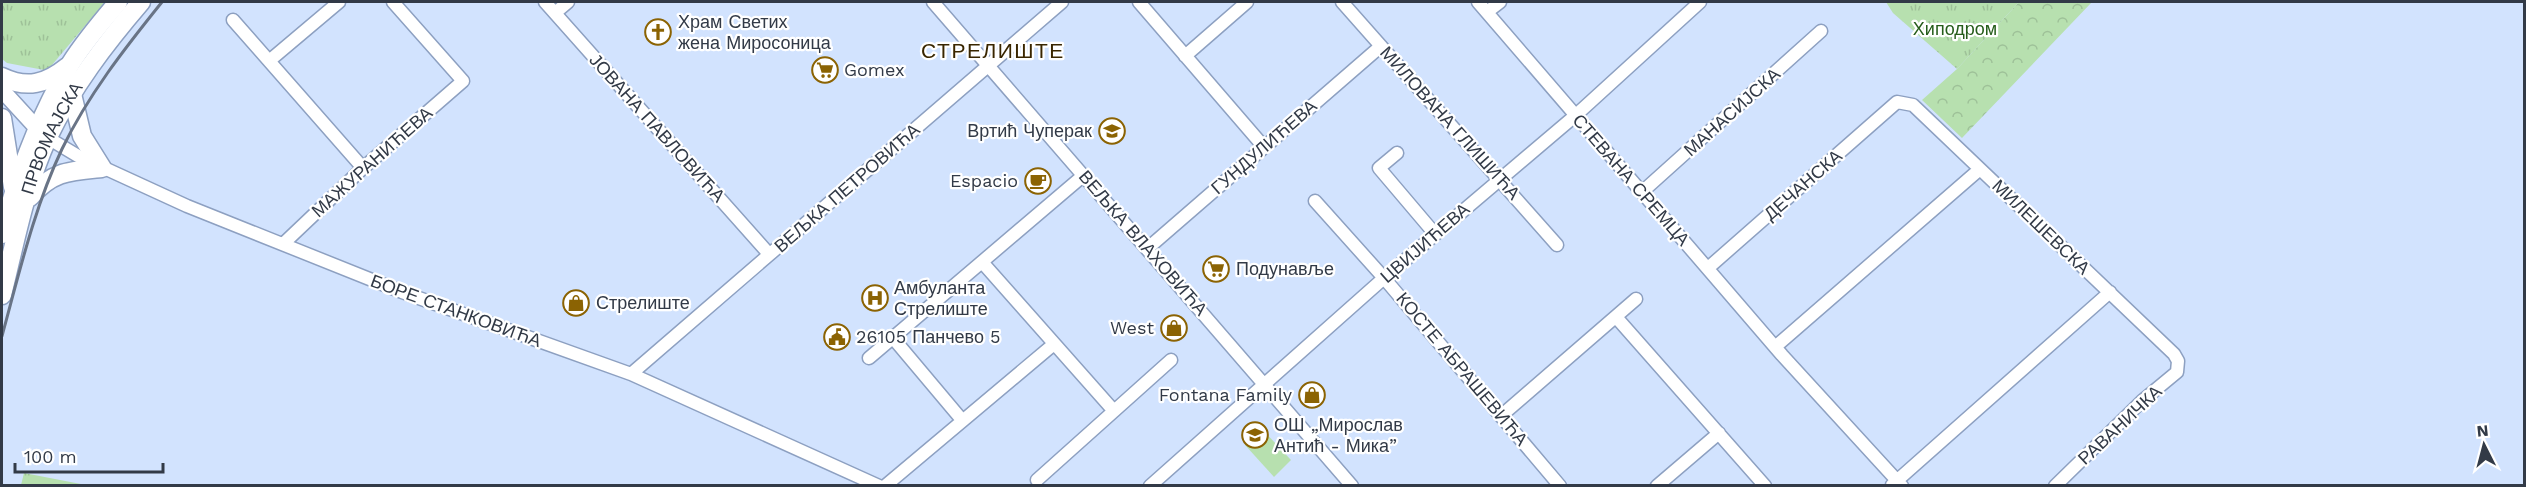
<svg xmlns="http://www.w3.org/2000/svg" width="2526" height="487" font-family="'Work Sans',sans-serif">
<defs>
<pattern id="forest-crowns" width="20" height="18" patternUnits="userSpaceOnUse" patternTransform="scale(1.5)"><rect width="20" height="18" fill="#b7e0af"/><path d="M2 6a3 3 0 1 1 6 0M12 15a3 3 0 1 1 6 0" fill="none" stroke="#9ec198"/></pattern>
<pattern id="park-tufts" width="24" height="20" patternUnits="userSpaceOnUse" patternTransform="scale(1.5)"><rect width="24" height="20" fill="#b7e0af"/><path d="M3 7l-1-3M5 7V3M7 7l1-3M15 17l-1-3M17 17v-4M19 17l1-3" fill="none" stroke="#9ec198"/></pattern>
</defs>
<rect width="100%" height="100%" fill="#d2e3fe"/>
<!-- forest -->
<path fill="url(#forest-crowns)" d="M2019 2H2092L1962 138 1922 100 1957 69Z"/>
<!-- park -->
<path fill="url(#park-tufts)" d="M2 2H105L52 65 44 70 7 63 2 59Z
M1886 2H2019L1957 69 1893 13Z
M24 473 86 485H21Z"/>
<!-- pitch -->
<path fill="#b7e0af" d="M1262 429 1291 460 1274 477 1245 445Z"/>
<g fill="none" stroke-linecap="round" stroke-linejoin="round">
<!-- minor casing -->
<g stroke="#8da0c1" stroke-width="15">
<path id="minor" d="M545 2 769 254
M933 2 1352 486
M1139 2 1264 147
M1342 2 1557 245
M1478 2 1782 355 1902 486
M1487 12 1500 2
M555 13 568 2
M233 20 363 168
M1185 56 1247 2
M269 61 339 2
M48 138 78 156 187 206 402 292 631 374 879 486
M1397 153 1379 168 1435 234
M1642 192 1821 31
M1315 201 1384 278 1560 486
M283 244 363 168 463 81 393 2
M1148 248 1381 46
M982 262 1114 411
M1708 268 1897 102 1913 105 2174 354 2178 361 2177 372 2142 401 2055 486
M1616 317 1765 486
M893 338 962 420
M1775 347 1980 169
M869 358 1084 175
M631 374 1062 2
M1502 415 1636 299
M1037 480 1171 360
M1892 485 2110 292
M885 486 1054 344
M1150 486 1384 278 1576 115 1700 2
M1657 486 1719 433"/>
</g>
<!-- tertiary casing -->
<g stroke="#8da0c1" stroke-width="18">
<path id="tertiary" d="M2 90 45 137"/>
</g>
<!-- primary casing -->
<g stroke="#8da0c1" stroke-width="21">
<g id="primary">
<path d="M2 77C27 89 46 84 67 67"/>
<path d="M2 118 13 187"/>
<path d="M30 197C52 171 70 171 102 168L82 136 72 94"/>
<path d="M2 234C17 177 38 120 68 68 82 44 101 23 118 2"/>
<path id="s1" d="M2 295C15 243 25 187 48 137 72 87 105 44 141 2"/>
</g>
</g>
<!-- minor -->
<use href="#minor" stroke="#fff" stroke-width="12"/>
<!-- tertiary -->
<use href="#tertiary" stroke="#fff" stroke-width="15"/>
<!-- primary -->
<use href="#primary" stroke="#fff" stroke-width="18"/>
<!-- rail -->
<path stroke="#697486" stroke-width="3" d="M2 336C19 274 34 208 62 149 88 95 125 48 162 2"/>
</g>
<!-- icons -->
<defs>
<g id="church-ring" transform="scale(1.35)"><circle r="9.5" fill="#fff" stroke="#8b6303" stroke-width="1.5"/><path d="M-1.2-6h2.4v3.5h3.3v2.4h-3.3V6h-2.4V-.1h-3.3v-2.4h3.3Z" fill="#8b6303"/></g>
<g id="supermarket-ring" transform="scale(1.35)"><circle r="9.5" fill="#fff" stroke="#8b6303" stroke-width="1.5"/><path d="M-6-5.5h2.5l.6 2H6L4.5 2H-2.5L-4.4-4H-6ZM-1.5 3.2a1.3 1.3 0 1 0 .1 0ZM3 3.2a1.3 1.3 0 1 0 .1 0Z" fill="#8b6303"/></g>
<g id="school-ring" transform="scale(1.35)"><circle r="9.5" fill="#fff" stroke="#8b6303" stroke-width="1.5"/><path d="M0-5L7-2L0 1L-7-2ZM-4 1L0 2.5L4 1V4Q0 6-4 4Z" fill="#8b6303"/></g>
<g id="cafe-ring" transform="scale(1.35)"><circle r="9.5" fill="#fff" stroke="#8b6303" stroke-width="1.5"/><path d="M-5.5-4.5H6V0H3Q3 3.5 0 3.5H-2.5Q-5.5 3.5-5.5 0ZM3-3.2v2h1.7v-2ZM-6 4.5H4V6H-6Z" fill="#8b6303"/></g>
<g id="hospital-ring" transform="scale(1.35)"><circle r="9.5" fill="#fff" stroke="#8b6303" stroke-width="1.5"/><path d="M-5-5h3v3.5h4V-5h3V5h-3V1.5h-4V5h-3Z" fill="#8b6303"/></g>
<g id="shop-ring" transform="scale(1.35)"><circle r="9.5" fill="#fff" stroke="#8b6303" stroke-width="1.5"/><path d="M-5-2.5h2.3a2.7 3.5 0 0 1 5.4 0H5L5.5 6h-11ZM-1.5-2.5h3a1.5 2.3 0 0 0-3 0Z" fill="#8b6303"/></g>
<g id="civic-ring" transform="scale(1.35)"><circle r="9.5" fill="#fff" stroke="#8b6303" stroke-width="1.5"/><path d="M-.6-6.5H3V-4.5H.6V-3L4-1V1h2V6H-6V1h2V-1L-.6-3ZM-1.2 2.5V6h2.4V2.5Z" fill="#8b6303"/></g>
</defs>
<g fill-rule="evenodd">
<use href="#church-ring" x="658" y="32"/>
<use href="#supermarket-ring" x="825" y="70"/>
<use href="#school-ring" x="1112" y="131"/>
<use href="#cafe-ring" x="1038" y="181"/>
<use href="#supermarket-ring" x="1216" y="269"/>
<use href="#hospital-ring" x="875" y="298"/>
<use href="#shop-ring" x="576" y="303"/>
<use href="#shop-ring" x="1174" y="328"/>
<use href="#civic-ring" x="837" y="337"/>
<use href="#shop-ring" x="1312" y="395"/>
<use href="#school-ring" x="1255" y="435"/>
</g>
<g text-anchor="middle" stroke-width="4.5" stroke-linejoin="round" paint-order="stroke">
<!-- poi labels -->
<g font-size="18" fill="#323a47" stroke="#fff" text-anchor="start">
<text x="678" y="28">Храм Светих<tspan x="678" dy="21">жена Миросоница</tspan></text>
<text x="844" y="76">Gomex</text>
<text x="1092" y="137" text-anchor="end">Вртић Чуперак</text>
<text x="1018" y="187" text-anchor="end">Espacio</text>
<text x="1236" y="275">Подунавље</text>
<text x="894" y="294">Амбуланта<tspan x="894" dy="21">Стрелиште</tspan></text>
<text x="596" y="309">Стрелиште</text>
<text x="1154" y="334" text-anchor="end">West</text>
<text x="856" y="343">26105 Панчево 5</text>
<text x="1292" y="401" text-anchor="end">Fontana Family</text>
<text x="1274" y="431">ОШ „Мирослав<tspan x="1274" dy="21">Антић - Мика”</tspan></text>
</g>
<!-- park labels -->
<g font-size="18" fill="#265d1b" stroke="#fff">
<text x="1955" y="35">Хиподром</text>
</g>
<!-- street labels -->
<g font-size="18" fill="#323a47" stroke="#fff">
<text transform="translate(1732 112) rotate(-42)" y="6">МАНАСИЈСКА</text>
<text transform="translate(1450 123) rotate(48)" y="6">МИЛОВАНА ГЛИШИЋА</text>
<text transform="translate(657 128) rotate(48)" y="6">ЈОВАНА ПАВЛОВИЋА</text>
<text dy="6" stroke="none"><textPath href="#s1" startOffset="165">ПРВОМАЈСКА</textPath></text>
<text transform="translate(1264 147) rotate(-41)" y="6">ГУНДУЛИЋЕВА</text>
<text transform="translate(372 162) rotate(-42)" y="6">МАЖУРАНИЋЕВА</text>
<text transform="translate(1631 180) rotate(49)" y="6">СТЕВАНА СРЕМЦА</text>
<text transform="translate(1803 185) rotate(-41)" y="6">ДЕЧАНСКА</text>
<text transform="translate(847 188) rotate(-41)" y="6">ВЕЉКА ПЕТРОВИЋА</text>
<text transform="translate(2041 227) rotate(44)" y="6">МИЛЕШЕВСКА</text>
<text transform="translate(1143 243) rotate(49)" y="6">ВЕЉКА ВЛАХОВИЋА</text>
<text transform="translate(1425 243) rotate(-41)" y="6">ЦВИЈИЋЕВА</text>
<text transform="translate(456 311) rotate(20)" y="6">БОРЕ СТАНКОВИЋА</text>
<text transform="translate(1462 369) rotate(50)" y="6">КОСТЕ АБРАШЕВИЋА</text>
<text transform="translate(2120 425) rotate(-43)" y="6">РАВАНИЧКА</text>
</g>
<!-- quarter labels -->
<g font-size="21" letter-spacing="1.5" fill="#392600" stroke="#fff">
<text x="993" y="58">СТРЕЛИШТЕ</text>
</g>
</g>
<!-- border -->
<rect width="2526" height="487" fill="none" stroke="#323a47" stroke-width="6"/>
<!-- north arrow -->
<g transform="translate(2484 445) rotate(354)" stroke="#ffffff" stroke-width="4.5" paint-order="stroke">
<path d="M0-4.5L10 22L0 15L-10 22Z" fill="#323a47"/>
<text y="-9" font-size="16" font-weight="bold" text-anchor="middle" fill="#323a47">N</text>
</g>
<!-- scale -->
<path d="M15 463v9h148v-9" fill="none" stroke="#323a47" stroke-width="3"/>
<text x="24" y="463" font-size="18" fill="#323a47" stroke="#ffffff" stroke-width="4.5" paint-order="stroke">100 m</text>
</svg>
